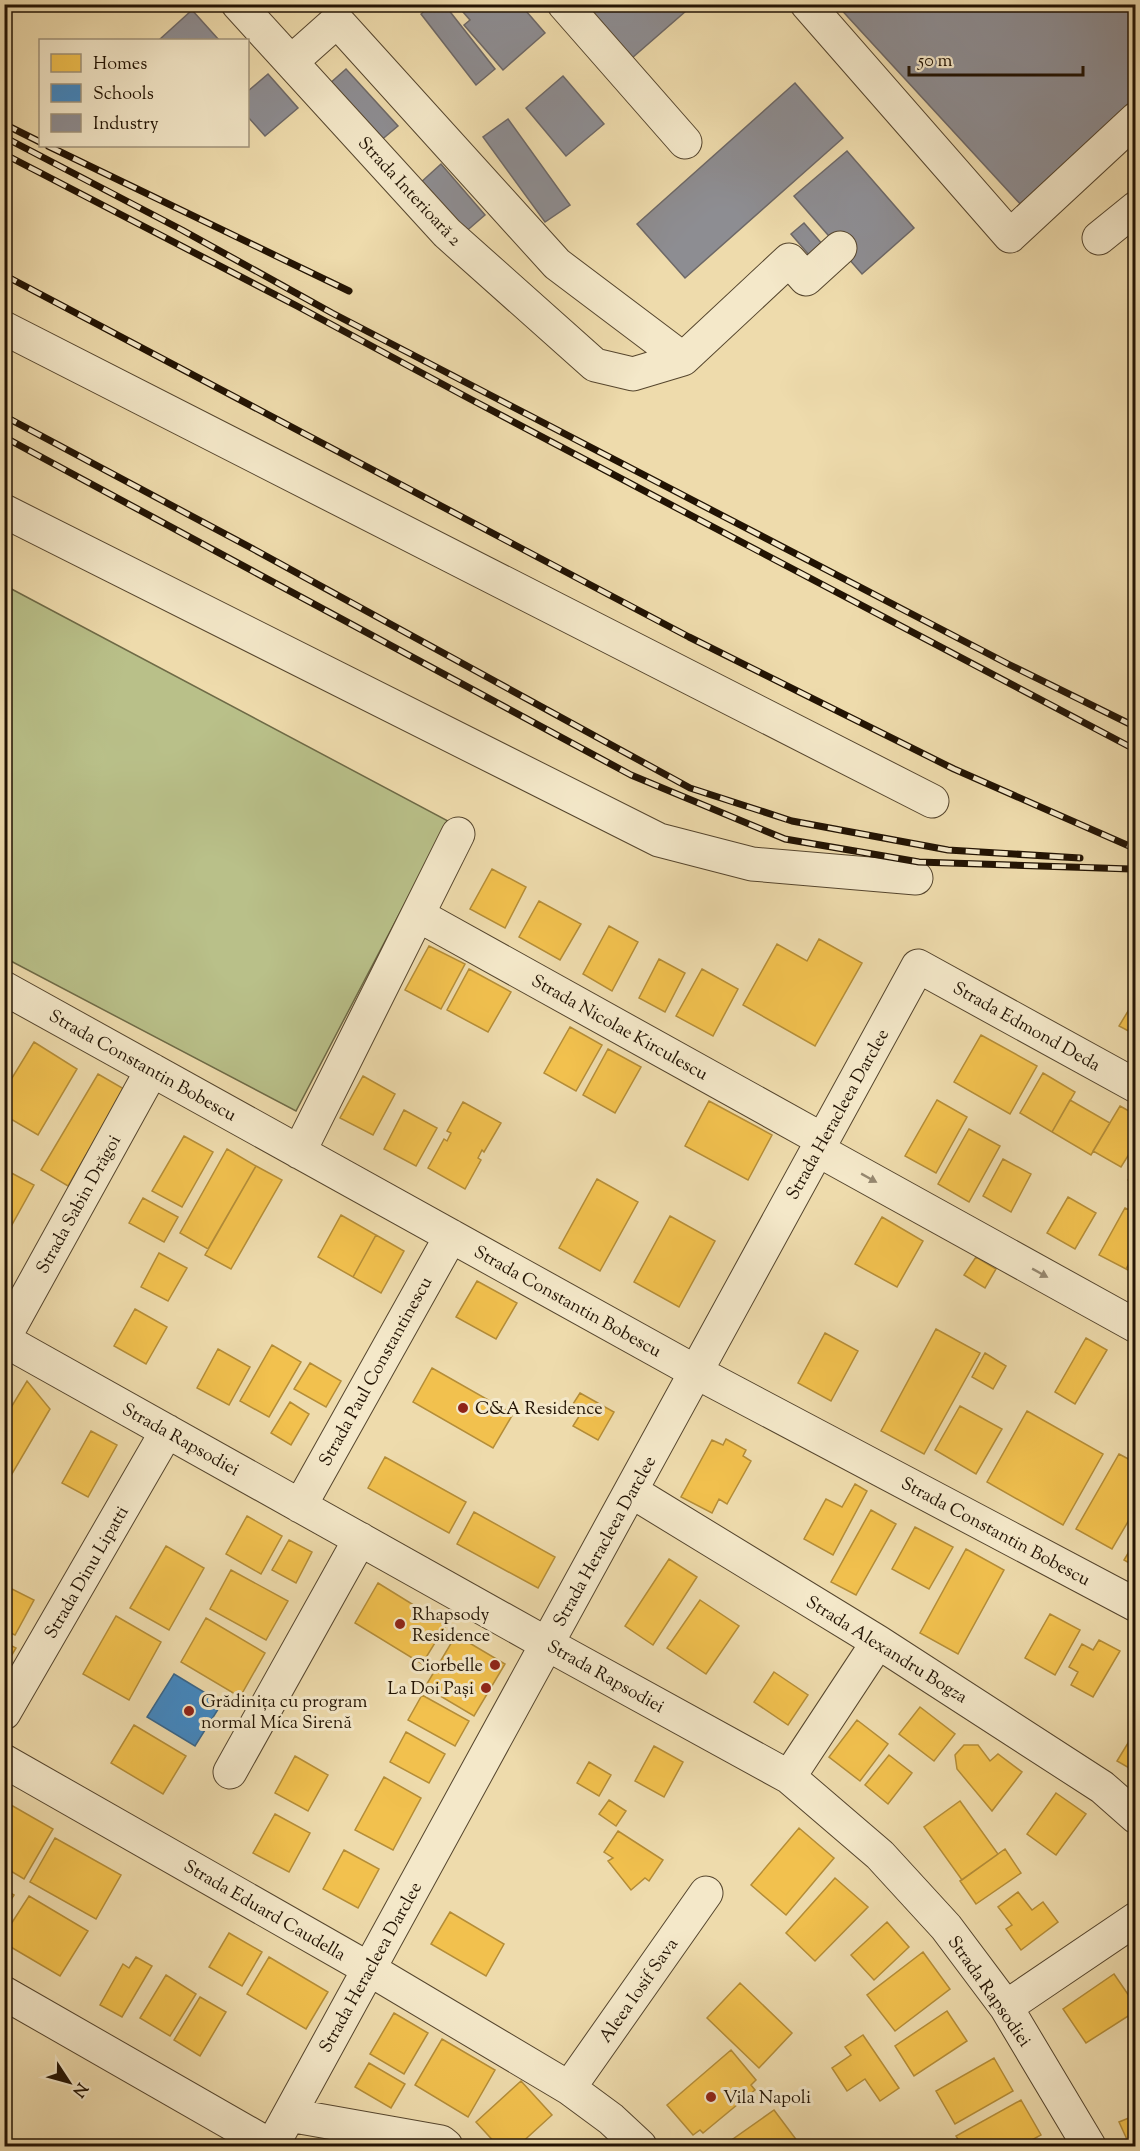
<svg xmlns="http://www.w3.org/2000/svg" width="1140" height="2151" font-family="'Sorts Mill Goudy',serif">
<rect width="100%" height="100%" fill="#eedbac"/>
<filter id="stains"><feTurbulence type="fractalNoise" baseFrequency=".00333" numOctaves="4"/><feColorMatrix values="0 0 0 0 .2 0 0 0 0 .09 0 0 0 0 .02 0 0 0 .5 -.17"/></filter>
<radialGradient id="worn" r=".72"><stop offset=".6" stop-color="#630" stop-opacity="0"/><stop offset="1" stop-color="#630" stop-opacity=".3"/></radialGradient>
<!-- green -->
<path fill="#b9c089" stroke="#6e6a46" stroke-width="1.5" d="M4 585 448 821 296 1111 5 958Z"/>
<!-- homes -->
<path fill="#f2c14e" stroke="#b48d38" stroke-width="1.5" d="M492 869 526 887 505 928 470 909Z
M539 901 581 924 560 960 519 937Z
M609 926 638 942 612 991 583 974Z
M819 939 862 963 815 1046 743 1005 777 944 807 961Z
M429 946 465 964 441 1009 405 990Z
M659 959 685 973 665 1012 639 998Z
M469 969 511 992 488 1032 447 1010Z
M702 969 738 989 713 1036 676 1016Z
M1136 998V1035L1119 1026Z
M570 1027 602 1045 576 1091 544 1073Z
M981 1035 1037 1066 1010 1114 954 1082Z
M34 1042 77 1069 38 1135 4 1115V1091Z
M608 1049 641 1067 615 1113 583 1095Z
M1043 1073 1075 1092 1052 1132 1020 1113Z
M98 1074 124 1089 68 1186 41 1170Z
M363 1076 395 1094 373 1135 340 1118Z
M937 1100 967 1117 936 1173 905 1156Z
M1070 1100 1110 1123 1091 1155 1052 1132Z
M709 1101 772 1135 748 1180 685 1146Z
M463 1102 501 1123 484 1152 482 1150 478 1158 481 1160 465 1189 428 1168 444 1139 447 1141 451 1133 447 1131Z
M1120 1106 1136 1115V1143L1121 1167 1093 1151Z
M404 1110 437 1128 416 1166 384 1149Z
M969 1129 1000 1146 969 1202 938 1184Z
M184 1136 213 1152 182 1207 152 1191Z
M227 1149 256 1166 208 1249 180 1233Z
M1003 1159 1031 1174 1011 1212 983 1196Z
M256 1166 282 1180 231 1269 205 1255Z
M1136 1166V1184L1128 1180Z
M4 1169 34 1185 4 1239Z
M597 1179 638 1202 600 1271 559 1248Z
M1068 1197 1096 1213 1075 1249 1047 1233Z
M143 1198 178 1217 164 1242 129 1223Z
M1125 1208 1136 1213V1251L1126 1269 1099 1255Z
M341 1215 376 1235 353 1277 318 1257Z
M670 1216 715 1241 679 1307 634 1282Z
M882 1217 923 1241 897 1287 855 1264Z
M376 1235 404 1251 381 1293 353 1277Z
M1136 1251V1275L1126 1269Z
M159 1253 187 1268 168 1301 141 1287Z
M976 1257 996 1269 985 1288 964 1275Z
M477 1281 517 1303 496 1339 456 1317Z
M135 1309 167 1327 146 1364 114 1346Z
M936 1329 980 1353 924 1454 881 1431Z
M825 1333 858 1351 831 1401 798 1383Z
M1086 1338 1107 1350 1075 1404 1055 1392Z
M272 1345 301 1362 269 1417 240 1401Z
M218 1349 250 1367 229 1405 197 1388Z
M985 1353 1006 1366 993 1389 972 1377Z
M310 1363 341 1381 326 1407 294 1389Z
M432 1368 513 1414 493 1448 413 1402Z
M27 1381 50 1409 9 1479 4 1476V1419Z
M580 1393 614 1412 598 1440 573 1426 583 1410 573 1404Z
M290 1402 309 1414 291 1445 271 1433Z
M960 1406 1002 1429 976 1474 935 1450Z
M1027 1411 1103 1454 1063 1525 987 1482Z
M91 1431 117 1445 88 1497 62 1483Z
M726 1439 746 1450 743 1456 751 1461 727 1504 719 1499 712 1513 681 1497 712 1440 723 1445Z
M1119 1454 1136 1463V1508L1112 1549 1076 1529Z
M385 1457 466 1502 449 1533 368 1488Z
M855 1484 867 1491 833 1555 804 1539 826 1499 842 1507Z
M871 1510 896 1524 856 1595 831 1582Z
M474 1512 555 1557 538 1588 457 1544Z
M247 1516 282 1536 261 1574 226 1554Z
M915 1527 953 1547 929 1589 892 1569Z
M289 1540 312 1552 296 1583 272 1570Z
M1136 1540V1567L1124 1560Z
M166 1546 204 1568 169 1630 130 1608Z
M966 1549 1004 1570 958 1654 920 1633Z
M669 1559 697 1577 653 1645 625 1626Z
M231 1570 288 1601 266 1640 210 1609Z
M378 1583 446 1625 422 1664 355 1623Z
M4 1585 34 1600 15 1635 4 1630Z
M700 1600 739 1626 706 1674 667 1648Z
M1050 1614 1080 1630 1055 1675 1025 1658Z
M116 1616 161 1642 129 1700 83 1674Z
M206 1618 265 1653 240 1697 181 1662Z
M456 1635 505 1664 474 1716 425 1687Z
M1099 1640 1120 1651 1093 1697 1071 1685 1078 1672 1069 1667 1082 1644 1093 1650Z
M4 1642 16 1648 4 1668Z
M774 1672 808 1695 788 1725 754 1702Z
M422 1695 469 1721 455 1746 408 1720Z
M920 1707 955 1734 934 1761 899 1734Z
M857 1720 888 1744 860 1781 829 1757Z
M134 1725 186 1756 163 1794 111 1763Z
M1136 1730V1772L1117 1761Z
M406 1732 445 1754 429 1783 390 1762Z
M964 1745H978L990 1761 998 1754 1022 1772 992 1811 957 1769 955 1755Z
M654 1746 683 1762 664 1797 635 1781Z
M889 1755 912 1773 888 1804 865 1785Z
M295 1756 328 1775 308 1811 275 1793Z
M589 1762 611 1775 599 1796 577 1783Z
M384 1777 421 1798 393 1850 355 1830Z
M1056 1793 1086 1814 1056 1855 1027 1834Z
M609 1800 626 1811 616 1826 599 1814Z
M4 1801 53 1829 24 1879 4 1867Z
M960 1801 998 1854 962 1880 924 1827Z
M275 1814 310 1833 289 1872 253 1853Z
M799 1828 834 1858 786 1915 751 1885Z
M618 1831 663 1860 649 1881 645 1878 631 1890 608 1861 613 1858 604 1852Z
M55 1838 121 1875 96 1919 30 1882Z
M1005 1849 1021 1873 976 1904 960 1881Z
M344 1850 379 1869 358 1908 323 1889Z
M835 1878 868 1907 815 1961 786 1933Z
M4 1889 14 1895 4 1911Z
M1018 1892 1032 1910 1043 1902 1058 1922 1021 1950 1006 1929 1012 1925 998 1907Z
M29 1896 88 1931 60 1976 4 1943V1935Z
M450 1912 504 1944 486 1976 431 1944Z
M887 1922 909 1947 874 1980 851 1955Z
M229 1933 262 1952 242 1986 209 1967Z
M923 1952 950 1989 895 2031 867 1995Z
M136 1957 152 1966 122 2017 100 2005 123 1964 129 1968Z
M269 1957 328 1992 306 2029 247 1994Z
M1114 1974 1136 2006V2011L1086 2043 1063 2009Z
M166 1975 196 1994 170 2036 140 2018Z
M740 1983 792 2033 759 2068 707 2018Z
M200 1997 226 2012 200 2056 174 2040Z
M947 2011 967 2041 914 2076 895 2046Z
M394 2013 428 2033 404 2074 370 2054Z
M863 2035 899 2088 880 2101 865 2079 847 2091 832 2068 851 2055 845 2047Z
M442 2039 495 2070 468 2117 415 2085Z
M731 2050 756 2080 751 2085 755 2090 703 2133 700 2130 693 2135 667 2105Z
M994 2058 1013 2091 955 2124 936 2091Z
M369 2063 405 2084 391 2108 355 2087Z
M521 2081 552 2115 518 2146H498L476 2122Z
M1021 2100 1041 2135 1021 2146H962L956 2136Z
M774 2110 801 2146H723Z
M1136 2115V2146H1130L1119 2122Z"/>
<!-- schools -->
<path fill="#3f88c5" stroke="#36658b" stroke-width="1.5" d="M174 1674 222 1703 195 1746 147 1717Z"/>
<!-- industry -->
<path fill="#8d8d92" stroke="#6d6867" stroke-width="1.5" d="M433 4H444L495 69 476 85 421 14Z
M456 4H520L545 33 503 70 464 25 470 20Z
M585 4H694L632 58Z
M836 4H1136V103L1023 207Z
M192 10 219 40H159Z
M346 69 398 126 379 142 328 85Z
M268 74 298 108 265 136 248 117V91Z
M563 76 604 124 566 156 526 108Z
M795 83 843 138 685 278 637 224Z
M508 119 570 205 545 222 483 137Z
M847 151 914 228 862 274 794 196Z
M441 164 485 215 463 234 419 184Z
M804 223 829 252 816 263 791 234Z"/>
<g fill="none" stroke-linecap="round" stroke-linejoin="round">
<!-- minor casing -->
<g stroke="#55452d" stroke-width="35">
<path id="minor" d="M238 4 447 233 595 365 633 374 683 359 789 260 806 279 840 248
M564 4 685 142
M807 4 1010 236 1136 119
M291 62 337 21 557 264 683 359
M1099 238 1136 208
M4 328 932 801
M4 511 659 840 752 864 916 878
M418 915 823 1140
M4 988 696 1372 1136 1605
M818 1150 1136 1326
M299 1152 458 834
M4 1338 152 1070
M4 1340 547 1644 789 1777 880 1855 946 1927 1006 2007 1089 2146
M631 1491 878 1642 1102 1787 1136 1817
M300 1506 451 1236
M4 1713 167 1431
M4 1761 369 1969 569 2088 611 2119 640 2146
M230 1772 360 1539
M789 1777 878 1642
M4 1993 271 2146
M1006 2007 1136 1919
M569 2088 706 1893
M289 2115 441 2142 446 2146
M272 2146 918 966 1136 1086"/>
</g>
<!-- minor -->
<use href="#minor" stroke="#f4e8c9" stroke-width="33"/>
<!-- rail casing -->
<g stroke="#221303" stroke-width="7">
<path id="rail" d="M4 124 40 142
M4 137 182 230 332 313 1008 664 1136 727
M48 146 349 291
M4 154 297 306 472 400 1136 750
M4 275 689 637 954 769 1136 849
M4 416 255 550 690 788 792 821 948 850 1080 858
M4 437 631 775 785 839 919 862 1131 869"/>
</g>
<!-- rail -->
<use href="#rail" stroke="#f4e8c9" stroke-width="4.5" stroke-dasharray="14" stroke-linecap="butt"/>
</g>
<!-- one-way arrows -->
<defs><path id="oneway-solid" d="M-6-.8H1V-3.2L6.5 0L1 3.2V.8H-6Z" transform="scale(1.5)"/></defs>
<g fill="#968870">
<use href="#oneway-solid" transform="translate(869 1178) rotate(29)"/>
<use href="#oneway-solid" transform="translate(1040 1273) rotate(29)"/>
</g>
<!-- markers -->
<g fill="#8f2418" stroke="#f4e8c9" stroke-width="2">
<circle cx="463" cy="1408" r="6"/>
<circle cx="400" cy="1624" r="6"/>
<circle cx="495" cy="1665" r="6"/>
<circle cx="486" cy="1688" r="6"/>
<circle cx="189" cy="1711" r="6"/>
<circle cx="711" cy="2097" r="6"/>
</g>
<g text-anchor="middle" stroke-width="6" stroke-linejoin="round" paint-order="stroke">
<!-- street labels -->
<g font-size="18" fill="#221303" stroke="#f4e8c9">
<text transform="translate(410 191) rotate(47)" y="6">Strada Interioară 2</text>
<text transform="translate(1027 1026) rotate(29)" y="6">Strada Edmond Deda</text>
<text transform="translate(620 1027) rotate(29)" y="6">Strada Nicolae Kirculescu</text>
<text transform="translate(143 1065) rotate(29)" y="6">Strada Constantin Bobescu</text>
<text transform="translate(837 1114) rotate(-61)" y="6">Strada Heracleea Darclee</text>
<text transform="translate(78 1204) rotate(-61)" y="6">Strada Sabin Drăgoi</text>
<text transform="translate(568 1301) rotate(29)" y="6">Strada Constantin Bobescu</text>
<text transform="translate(375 1371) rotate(-61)" y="6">Strada Paul Constantinescu</text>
<text transform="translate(181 1439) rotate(29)" y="6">Strada Rapsodiei</text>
<text transform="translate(996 1531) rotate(28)" y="6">Strada Constantin Bobescu</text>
<text transform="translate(604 1541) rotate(-61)" y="6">Strada Heracleea Darclee</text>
<text transform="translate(86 1572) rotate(-60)" y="6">Strada Dinu Lipatti</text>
<text transform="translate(887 1649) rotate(32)" y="6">Strada Alexandru Bogza</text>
<text transform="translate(606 1676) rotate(29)" y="6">Strada Rapsodiei</text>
<text transform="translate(265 1910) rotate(30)" y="6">Strada Eduard Caudella</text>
<text transform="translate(370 1967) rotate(-61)" y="6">Strada Heracleea Darclee</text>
<text transform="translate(638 1990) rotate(-55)" y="6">Aleea Iosif Sava</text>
<text transform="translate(990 1991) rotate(55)" y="6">Strada Rapsodiei</text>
</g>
<!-- poi labels -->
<g font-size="18" fill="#221303" stroke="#f4e8c9" text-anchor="start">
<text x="475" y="1414">C&amp;A Residence</text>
<text x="412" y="1620">Rhapsody<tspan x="412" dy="21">Residence</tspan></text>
<text x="483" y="1671" text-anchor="end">Ciorbelle</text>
<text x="474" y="1694" text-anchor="end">La Doi Pași</text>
<text x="201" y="1707">Grădinița cu program<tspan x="201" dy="21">normal Mica Sirenă</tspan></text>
<text x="723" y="2103">Vila Napoli</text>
</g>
</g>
<!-- margin -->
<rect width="1140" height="2151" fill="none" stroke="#eedbac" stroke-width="24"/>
<rect x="6" y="6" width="1128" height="2139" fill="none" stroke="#221303" stroke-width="3"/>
<rect x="12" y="12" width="1116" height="2127" fill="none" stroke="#221303" stroke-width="1.5"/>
<!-- legend -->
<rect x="39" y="39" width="210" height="108" fill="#f4e8c9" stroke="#a0937a" stroke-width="1.5"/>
<rect x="51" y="54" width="30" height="18" fill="#f2c14e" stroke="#a0937a" stroke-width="1.5"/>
<text x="93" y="69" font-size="18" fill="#221303">Homes</text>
<rect x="51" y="84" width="30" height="18" fill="#3f88c5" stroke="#a0937a" stroke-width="1.5"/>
<text x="93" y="99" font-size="18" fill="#221303">Schools</text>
<rect x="51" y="114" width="30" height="18" fill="#8d8d92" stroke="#a0937a" stroke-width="1.5"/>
<text x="93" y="129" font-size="18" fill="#221303">Industry</text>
<!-- north arrow -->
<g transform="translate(69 2082) rotate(126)" stroke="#f4e8c9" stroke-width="4.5" paint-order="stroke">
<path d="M0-4.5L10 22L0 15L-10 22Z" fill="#221303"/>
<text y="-9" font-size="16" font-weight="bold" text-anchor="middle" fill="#221303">N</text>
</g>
<!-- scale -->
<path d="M909 66v9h174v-9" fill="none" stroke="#221303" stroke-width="3"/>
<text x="918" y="66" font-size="18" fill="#221303" stroke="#f4e8c9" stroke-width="4.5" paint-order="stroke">50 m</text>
<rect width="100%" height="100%" filter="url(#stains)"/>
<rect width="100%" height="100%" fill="url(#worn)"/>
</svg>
